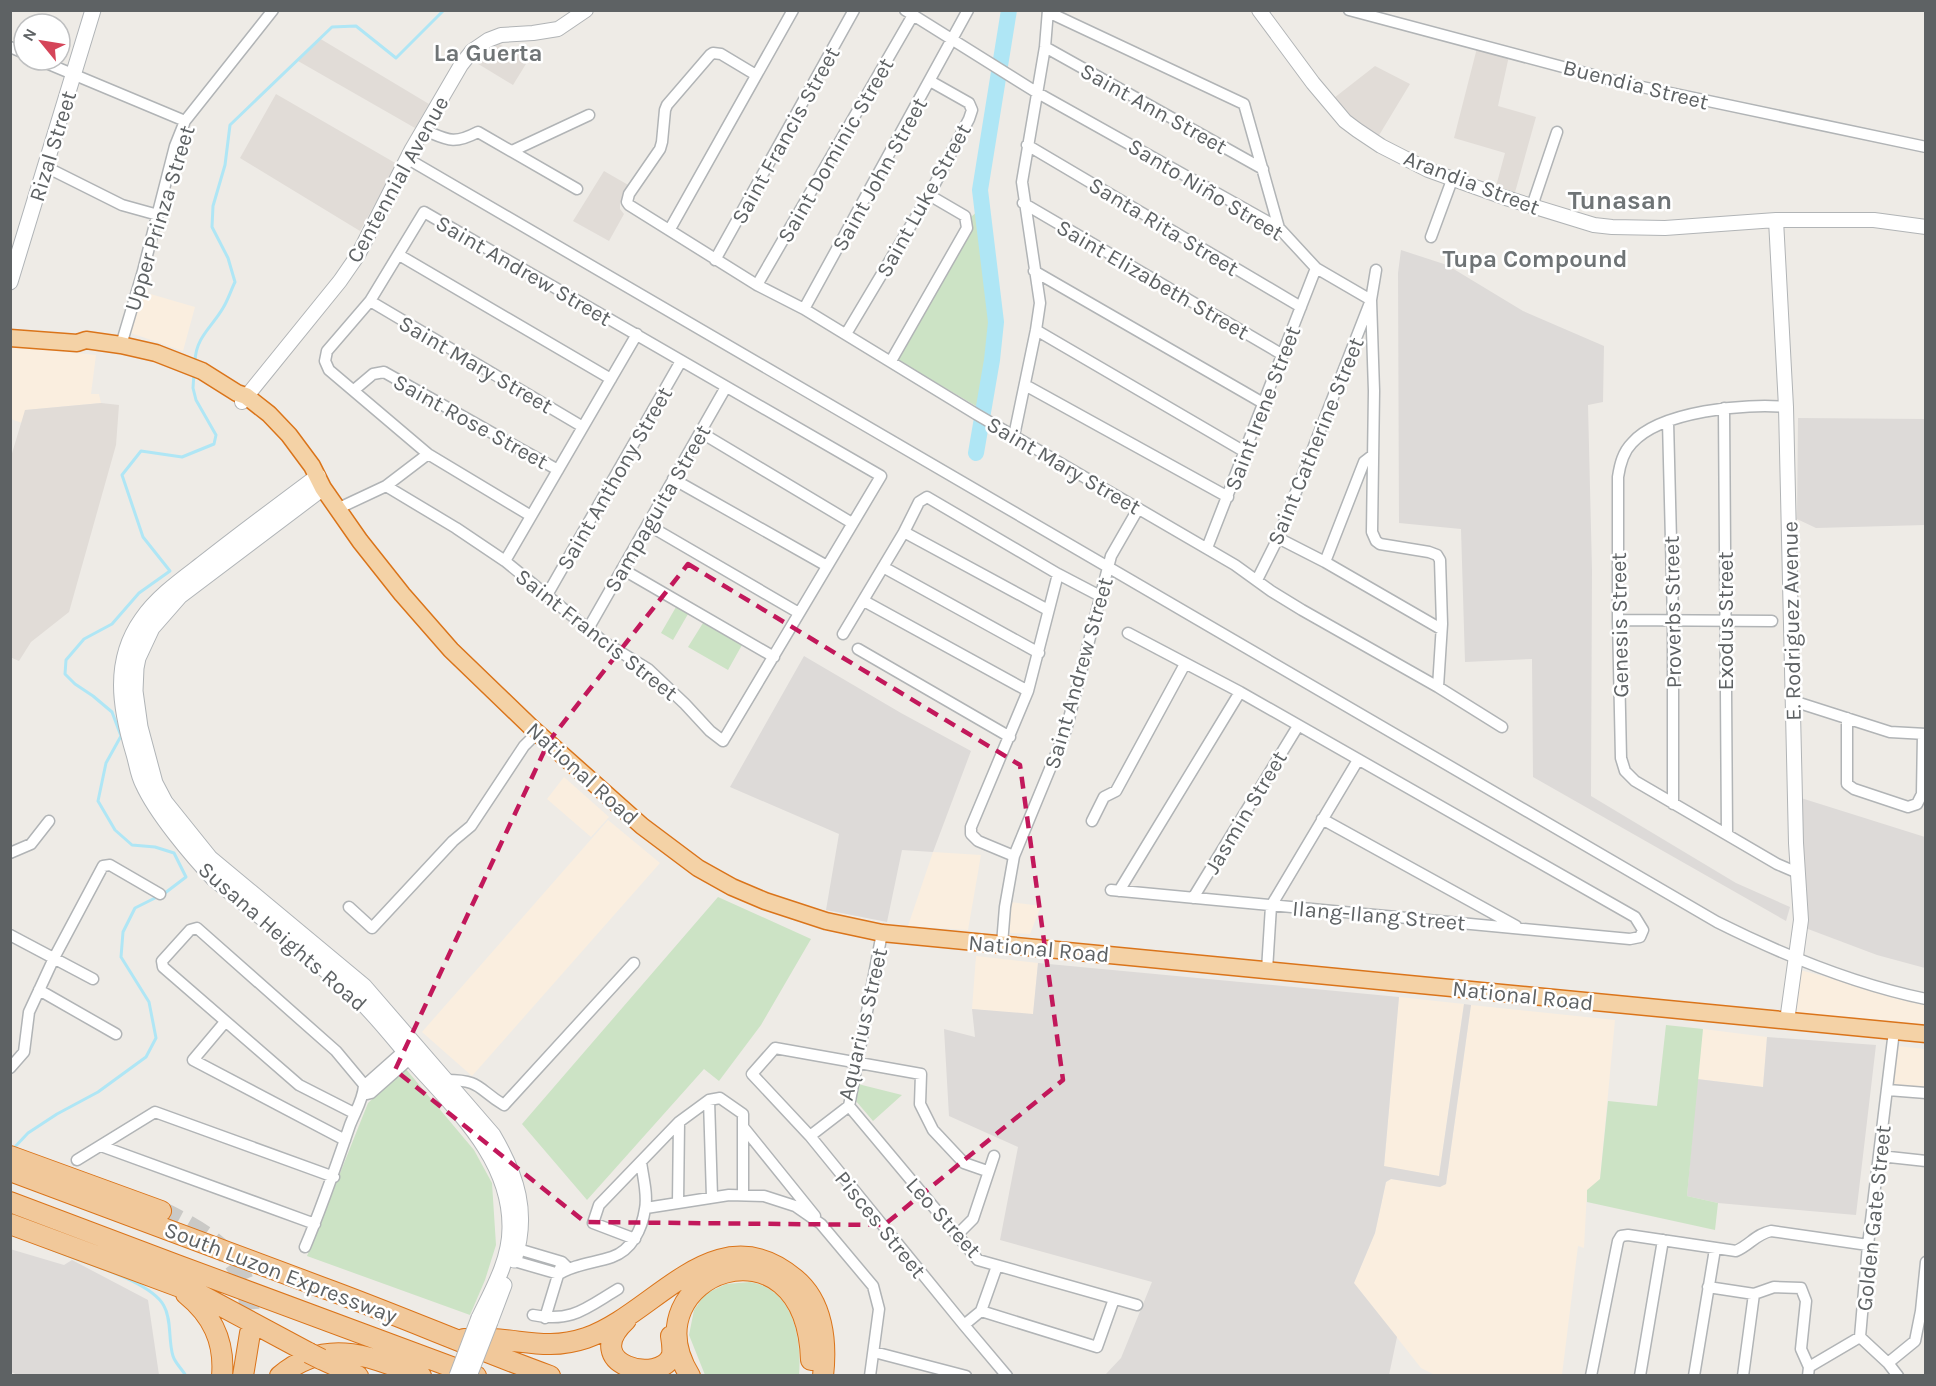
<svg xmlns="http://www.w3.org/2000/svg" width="1936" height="1386" font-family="Karla,sans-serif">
<rect width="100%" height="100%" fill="#eeebe6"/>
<!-- commercial -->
<path fill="#faeedf" d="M140 291 195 307 183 351 128 332Z
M19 347 96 355 91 394H99L101 403 26 410 22 423 11 419 10 349Z
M564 777 609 817 591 837 547 799Z
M608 820 660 863 472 1076 422 1032Z
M933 852 981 855 968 930 908 926Z
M1011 902 1041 906 1030 934 1010 933 1008 925Z
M976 956 1038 963 1033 1015 972 1009Z
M1800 970 1925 1003V1024L1794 1013Z
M1399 997 1464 1004 1439 1176 1384 1167Z
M1471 1005 1615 1020 1600 1179 1587 1191 1584 1248 1578 1246 1562 1375H1435L1421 1368 1354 1283 1375 1233 1386 1182 1391 1179 1439 1187 1446 1184Z
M1703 1029 1767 1037 1763 1087 1697 1079Z
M1898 1046 1925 1049V1089L1893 1086Z"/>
<!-- industrial -->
<path fill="#dddad8" d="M1401 250 1447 265 1523 311 1604 346 1603 402 1588 405 1592 570 1591 796 1736 883 1790 907 1786 921 1533 777 1532 659 1465 662 1461 529 1399 523 1398 273Z
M1798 418 1925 419V525L1816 528 1797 519Z
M804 656 901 713 971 751 933 852 902 850 887 922 826 910 839 834 730 787Z
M1801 798 1925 837V968L1877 955 1808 929 1802 842Z
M1038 963 1399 997 1384 1166 1439 1176 1464 1004 1471 1005 1446 1184 1440 1187 1391 1179 1386 1182 1375 1233 1354 1283 1397 1337 1389 1375H1105L1121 1358 1152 1282 1000 1240 1018 1147 949 1116 944 1029 975 1037 972 1009 1033 1014Z
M1767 1037 1876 1045 1856 1215 1718 1203 1687 1196 1697 1079 1763 1087Z
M10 1249 64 1265 72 1260 148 1300 159 1375 20 1376 11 1372Z"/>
<!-- education -->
<path fill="#e1dcd7" d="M319 38 429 104 415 128 298 61Z
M499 44 529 59 513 85 475 62 483 52Z
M1477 48 1509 56 1498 106 1536 117 1514 196 1495 190 1505 153 1454 138Z
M1375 66 1410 84 1378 137 1354 124 1334 98Z
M276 94 397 164 360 231 240 158Z
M604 171 630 186 620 203V209L624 214 609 241 573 221Z
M101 403 119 405 116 445 69 612 31 642 19 661 10 657V460L25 410Z"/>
<!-- green -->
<path fill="#cce3c5" d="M979 210 992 321 981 409 898 360 966 239 971 217Z
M676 607 688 614 673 640 661 633Z
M703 623 742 645 728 670 688 647Z
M718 897 811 939 761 1025 719 1081 704 1069 587 1200 522 1124Z
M1666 1025 1703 1029 1687 1196 1718 1203 1715 1230 1587 1202V1190L1600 1179 1608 1101 1657 1106Z
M405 1068 474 1150 492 1183 496 1245 485 1280 470 1315 307 1256 368 1103Z
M858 1084 902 1095 873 1121 856 1101Z
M750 1282C793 1289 802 1338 799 1375H705L689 1335 694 1310 705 1294 726 1284Z"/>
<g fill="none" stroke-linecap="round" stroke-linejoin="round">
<!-- stream -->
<path stroke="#afe6f5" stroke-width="3" d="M195 361C196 337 212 327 223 308 228 300 231 290 235 282L228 258 212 227 213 206 225 165 230 125 332 27 356 26 396 58 444 10
M12 1150 28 1133 57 1114 98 1092 146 1057 156 1038 149 1002 121 957 123 932 135 908 165 893 186 877 174 853 155 847 132 845 115 830 98 801 106 763 121 736 112 712 93 696 75 684 65 674 66 660 84 639 112 624 139 593 170 571 143 537 122 475 141 451 182 457 214 444 216 435 196 400 193 388 194 373
M53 1250C80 1262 151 1280 164 1306 172 1320 168 1340 173 1356 175 1363 182 1369 186 1376"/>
<!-- river -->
<path stroke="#afe6f5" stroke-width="16" d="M976 453 992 360 996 322 980 190 1009 10"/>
<!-- motorway-tunnel -->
<path stroke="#cac9c6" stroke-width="20" stroke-dasharray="20 10" stroke-linecap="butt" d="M161 1211C195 1228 234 1248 246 1287 250 1302 250 1318 250 1333"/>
<!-- minor casing -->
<g stroke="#b1b4b6" stroke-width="13">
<path id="minor" d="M905 10 1036 92 1279 228 1316 268 1371 300
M1349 10 1623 83 1926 147
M1048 12 1244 104 1279 228
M10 47 24 53
M1045 47 1263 169
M39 60 185 121
M756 75 721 54 713 53 710 55 667 105 665 110 662 142 660 149 629 194 627 202 629 205 757 285 804 309 976 414 1235 565 1271 591 1302 610 1438 687 1502 727
M424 130C448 140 453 145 478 132L577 189
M1027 145 1301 307
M512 151 589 115
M408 159 1717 922C1783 955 1853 984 1926 999
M46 167 122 205 158 215
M1023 203 1283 355
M1532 206 1557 132
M670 229 793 10
M1431 237 1452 180
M399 255 611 379
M715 260 854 10
M1034 271 1263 403
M757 285 913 15
M1371 300 1374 391 1372 532 1376 541 1380 544 1429 552 1437 555 1440 560 1442 624 1438 687
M370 301 583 427
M804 309 968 10
M1036 330 1245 452
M846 334 929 195 969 119 972 110 969 103 930 81
M121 345 143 271 175 146 185 121 273 10
M891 361 967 228 965 216 929 195
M1025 385 1228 497
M354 390 373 374 384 372 558 470
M1786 407C1746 403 1660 411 1632 443 1623 452 1620 464 1618 477V620L1621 758 1625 771 1635 781 1777 864 1798 873
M1724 408 1727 834
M1668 421 1673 621V804
M700 432 852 523
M1014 436 1036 330 1040 303 1022 182 1045 47 1048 10
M673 479 827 566
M386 486 456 528 505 561 604 642 648 669 685 704 710 731 723 741 881 476 424 212 370 301 327 351 325 361 329 370 428 454 531 516
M337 509 386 486 428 454
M648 525 799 613
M904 532 1048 610
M1278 538 1325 562 1441 629
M1207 548 1316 268
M505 561 637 334
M1325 562 1364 462 1373 455
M883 567 1039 653
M622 569 774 657
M1257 580 1278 538 1371 300 1376 270
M547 595 681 361
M864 601 1028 691
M1618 620 1772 621
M588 629 726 387
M843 634 904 532 919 502 927 497 1058 574 1102 597
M858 649 1010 737
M1793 701 1890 732 1926 734
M1847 718V784L1854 789 1908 807 1917 804 1922 794 1923 734
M1322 819 1516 926
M1092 821 1104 797 1116 791 1185 664
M10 853 31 844 49 821
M1014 856 978 841 971 834V827L1028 691 1058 574
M1111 890 1630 939 1640 937 1643 930 1635 917 1240 692 1128 633
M1119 891 1240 692
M1193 898 1298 726
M349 907 372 928 453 841 471 826 524 746 537 733
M10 935 93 979
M1002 944 1005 907 1014 856 1066 730 1111 556 1138 509
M1267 970 1271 906 1358 760
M39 990 116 1034
M225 1022 193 1060 345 1140
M10 1068 24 1052 29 1012 54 958 103 866 110 865 160 894
M446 1080C482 1080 477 1089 504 1105L634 963
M1888 1090 1926 1093
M367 1094 371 1093 414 1055
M709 1100 712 1197
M849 1106 978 1260 1137 1305
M354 1113 299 1085 163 967 162 961 190 930 197 928 336 1051 371 1093
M744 1128 815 1216
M810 1136 849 1106 882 933
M101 1146 315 1224
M1880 1156 1926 1161
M77 1160 155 1112 334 1177
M987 1171 964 1163 933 1130 920 1104 921 1074 775 1048 752 1074 810 1136 964 1325 1007 1376
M678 1203 679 1122
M646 1208 729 1195 764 1196 795 1206 821 1224 873 1286 879 1309 870 1376
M957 1235 973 1219 994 1156
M635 1239 593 1223 599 1205 679 1122 709 1100 720 1098 743 1114V1194
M305 1247C322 1207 336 1166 350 1125 355 1112 363 1100 364 1086L408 1047
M518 1249 562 1262 567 1267
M514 1261 559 1274C575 1264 594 1263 612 1257 632 1250 642 1229 645 1209 648 1195 643 1177 641 1162
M1708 1287 1754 1294
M981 1311 1097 1347 1114 1299
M533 1315C572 1323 586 1308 618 1289
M545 1318 562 1262
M964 1325 981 1311 997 1266
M1860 1337 1888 1363 1898 1376
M874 1352 966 1376
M1888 1363 1915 1341 1921 1311 1926 1262
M1591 1376 1618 1241 1621 1236 1628 1235 1736 1251C1750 1245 1756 1234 1771 1231L1868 1245
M1640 1376 1663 1240
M1694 1376 1715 1249
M1743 1376 1754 1294 1774 1287 1801 1288 1806 1301 1801 1349 1809 1367
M1808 1376 1809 1367 1860 1337 1868 1245 1894 1031"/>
</g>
<!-- tertiary casing -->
<g stroke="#b1b4b6" stroke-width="16">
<path id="tertiary" d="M1259 10 1313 83 1345 121 1357 130 1381 146 1428 170 1506 198 1594 225 1612 227 1665 228 1776 220H1874L1926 227
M1776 220 1786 407 1796 843 1801 920 1787 1021
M242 402 340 281 358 255 412 149 461 65 472 51 488 40 501 35 533 33 558 29 586 10"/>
</g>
<!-- secondary casing -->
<g stroke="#b0b4b7" stroke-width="17">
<path id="secondary" d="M10 282 93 10
M318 476C279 505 240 534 202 564 181 580 157 597 142 619 112 661 120 708 134 754 137 764 138 775 143 784 156 813 192 856 214 879 260 917 309 954 354 995 375 1014 393 1038 412 1060 454 1108 511 1158 510 1228 510 1260 492 1291 479 1318
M323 488 180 596 152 628 138 658 136 668 135 691 140 727 155 783 165 802 210 858 364 986 493 1135C517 1176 529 1213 514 1260
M490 1322 504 1285"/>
</g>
<!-- trunk casing -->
<g stroke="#da741a" stroke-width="19">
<path id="trunk" d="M10 338 77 343 86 340 121 345 156 353 202 371 237 393 246 396 269 414 289 435 312 466 323 488 360 541 402 594 451 650 533 729 642 826 698 868 732 887 765 901 826 921 882 933 1926 1034"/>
</g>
<!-- motorway casing -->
<g stroke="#da741a" stroke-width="22">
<path id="motorway" d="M10 1156 161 1211
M10 1171C114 1210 218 1248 321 1287 398 1315 473 1348 550 1376
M10 1202 177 1265 476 1376
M10 1224 199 1294 309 1353
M186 1294C212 1315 225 1341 222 1376
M626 1320C578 1365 661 1386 672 1355 673 1349 672 1342 671 1336
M464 1339C473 1339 483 1338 492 1339 527 1341 550 1350 586 1338 656 1314 716 1212 795 1279 823 1302 827 1342 823 1376
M321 1359 358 1376
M243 1376 250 1333
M280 1376C327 1336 371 1357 421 1376
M690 1376C627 1275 806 1207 811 1360"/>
</g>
<!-- minor -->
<use href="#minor" stroke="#fff" stroke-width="10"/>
<!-- tertiary -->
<use href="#tertiary" stroke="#fff" stroke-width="14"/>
<!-- secondary -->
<use href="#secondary" stroke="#fff" stroke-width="15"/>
<!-- trunk -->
<use href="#trunk" stroke="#f4d2a6" stroke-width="16"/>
<!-- motorway -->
<use href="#motorway" stroke="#f1c89a" stroke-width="20"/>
<!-- secondary-bridge casing -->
<g stroke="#b0b4b7" stroke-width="17" stroke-linecap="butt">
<path id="secondary-bridge" d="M457 1376 479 1318
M469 1376 490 1322"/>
</g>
<!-- motorway-bridge casing -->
<g stroke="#da741a" stroke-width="22" stroke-linecap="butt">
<path id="motorway-bridge" d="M309 1353 321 1359"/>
</g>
<!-- secondary-bridge -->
<use href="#secondary-bridge" stroke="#fff" stroke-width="15"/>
<!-- motorway-bridge -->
<use href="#motorway-bridge" stroke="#f1c89a" stroke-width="20"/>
</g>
<!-- marked area -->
<path fill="none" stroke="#c2185b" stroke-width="4.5" stroke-dasharray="12 8" stroke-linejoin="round" d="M688 564 1020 765 1063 1080 884 1225 585 1222 395 1070 549 741Z"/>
<g text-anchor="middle" stroke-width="5" stroke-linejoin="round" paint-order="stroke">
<!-- street labels -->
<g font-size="22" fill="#5e6264" stroke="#fff">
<text transform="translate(1636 84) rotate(14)" y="8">Buendia Street</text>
<text transform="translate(1154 108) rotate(29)" y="8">Saint Ann Street</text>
<text transform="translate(785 135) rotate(-61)" y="8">Saint Francis Street</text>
<text transform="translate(52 146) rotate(-73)" y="8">Rizal Street</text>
<text transform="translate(835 150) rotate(-60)" y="8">Saint Dominic Street</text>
<text transform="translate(879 174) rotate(-61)" y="8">Saint John Street</text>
<text transform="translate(397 179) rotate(-61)" y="8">Centennial Avenue</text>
<text transform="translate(1472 182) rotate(21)" y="8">Arandia Street</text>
<text transform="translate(1206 189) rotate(31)" y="8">Santo Niño Street</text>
<text transform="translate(923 200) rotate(-61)" y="8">Saint Luke Street</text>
<text transform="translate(159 218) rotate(-73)" y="8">Upper Prinza Street</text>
<text transform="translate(1164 226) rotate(31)" y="8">Santa Rita Street</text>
<text transform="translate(524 270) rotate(30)" y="8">Saint Andrew Street</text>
<text transform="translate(1153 279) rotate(30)" y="8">Saint Elizabeth Street</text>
<text transform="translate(476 364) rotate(30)" y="8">Saint Mary Street</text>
<text transform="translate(1262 408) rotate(-69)" y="8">Saint Irene Street</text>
<text transform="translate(471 421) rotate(29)" y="8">Saint Rose Street</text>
<text transform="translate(1315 441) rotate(-68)" y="8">Saint Catherine Street</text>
<text transform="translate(1064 465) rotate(30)" y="8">Saint Mary Street</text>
<text transform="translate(614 478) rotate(-60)" y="8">Saint Anthony Street</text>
<text transform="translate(657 508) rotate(-60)" y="8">Sampaguita Street</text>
<text transform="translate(1672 612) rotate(-91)" y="8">Proverbs Street</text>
<text transform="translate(1725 621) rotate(-90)" y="8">Exodus Street</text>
<text transform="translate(1791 621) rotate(-91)" y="8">E. Rodriguez Avenue</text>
<text transform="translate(1619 625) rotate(-91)" y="8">Genesis Street</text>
<text transform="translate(597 634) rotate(38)" y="8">Saint Francis Street</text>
<text transform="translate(1078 673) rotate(-74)" y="8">Saint Andrew Street</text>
<text transform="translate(583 773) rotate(42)" y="8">National Road</text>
<text transform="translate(1245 812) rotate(-59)" y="8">Jasmin Street</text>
<text transform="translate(1379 915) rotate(5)" y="8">Ilang-Ilang Street</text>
<text transform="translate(283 936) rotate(41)" y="8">Susana Heights Road</text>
<text transform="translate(1039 948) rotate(5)" y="8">National Road</text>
<text transform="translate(1523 995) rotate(6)" y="8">National Road</text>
<text transform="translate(862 1024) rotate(-77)" y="8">Aquarius Street</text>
<text transform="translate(944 1217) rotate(48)" y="8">Leo Street</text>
<text transform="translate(1873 1218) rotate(-84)" y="8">Golden Gate Street</text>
<text transform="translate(881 1224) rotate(51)" y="8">Pisces Street</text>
<text transform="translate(281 1272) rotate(21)" y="8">South Luzon Expressway</text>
</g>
<!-- neighbourhood labels -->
<g font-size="24" font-weight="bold" fill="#6f7476" stroke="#fff">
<text x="488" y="61">La Guerta</text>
<text x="1535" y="267">Tupa Compound</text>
</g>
<!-- quarter labels -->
<g font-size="26" font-weight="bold" fill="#6f7476" stroke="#fff">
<text x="1620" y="209">Tunasan</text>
</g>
</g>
<!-- border -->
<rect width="1936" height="1386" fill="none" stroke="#5e6264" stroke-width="24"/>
<!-- north arrow -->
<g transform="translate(42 42) rotate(300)"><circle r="28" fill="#ffffff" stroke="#bfc0c1" stroke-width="1.5"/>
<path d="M0-4.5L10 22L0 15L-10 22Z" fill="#d54559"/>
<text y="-9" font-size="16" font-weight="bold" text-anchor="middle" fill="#5e6264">N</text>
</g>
</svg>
